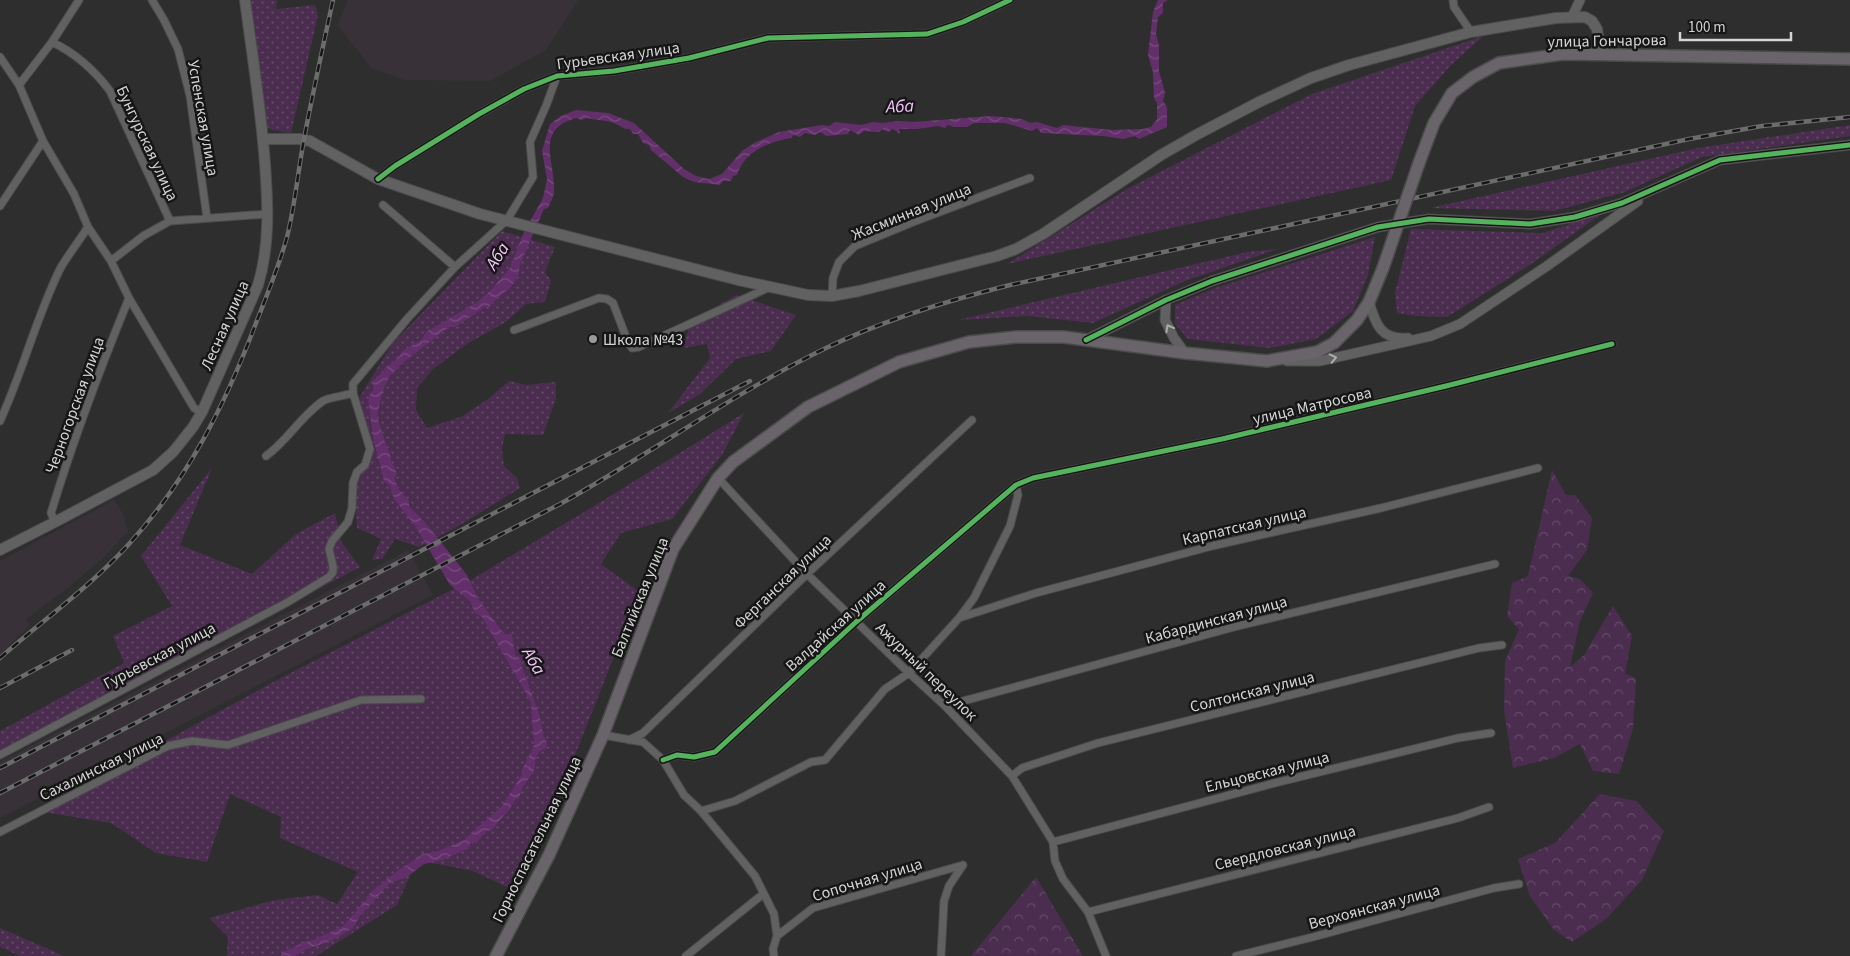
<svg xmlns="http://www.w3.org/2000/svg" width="1850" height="956" font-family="'Source Sans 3',sans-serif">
<defs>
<pattern id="green-dots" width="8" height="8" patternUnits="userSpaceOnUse" patternTransform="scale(1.25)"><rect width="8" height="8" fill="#4b2d50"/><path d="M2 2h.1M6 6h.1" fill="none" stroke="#644b68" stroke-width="1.8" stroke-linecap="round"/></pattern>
<pattern id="forest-crowns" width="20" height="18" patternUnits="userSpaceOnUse" patternTransform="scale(1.25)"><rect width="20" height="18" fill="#4b2d50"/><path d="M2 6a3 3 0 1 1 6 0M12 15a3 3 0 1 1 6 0" fill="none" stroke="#644b68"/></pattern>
<pattern id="water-waves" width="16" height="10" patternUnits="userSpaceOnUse" patternTransform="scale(1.25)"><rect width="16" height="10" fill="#632f6b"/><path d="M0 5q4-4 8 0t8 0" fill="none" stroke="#784c7f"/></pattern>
</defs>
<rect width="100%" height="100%" fill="#2e2e2e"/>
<!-- built -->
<path fill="#383238" d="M348 0H578L546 50 490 81 404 80 372 68 337 25Z
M114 500 123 514 128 531 106 555 69 587 26 619 29 626 0 654V561Z
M408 550 433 595 0 818V762Z"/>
<!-- green -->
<path fill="url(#green-dots)" d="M246 0H277L276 9 315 5 318 15 291 133 272 130 265 126Z
M1483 36 1451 65 1415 106 1391 180 1007 264 1127 189 1312 94Z
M1850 125V136L1702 157 1625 192 1554 211 1430 208 1698 148Z
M1603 213 1531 264 1447 317 1416 316 1397 313 1395 293 1411 229 1543 233Z
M502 231 555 247 545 272 551 281 545 302 526 304 506 322 467 344 433 369 417 388 416 410 427 428 463 416 488 399 509 381 527 385 556 382V399L543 435 505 434 502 449 504 466 517 478 520 488 460 525 419 547 395 539 382 559 372 560 381 539 357 528 354 478 370 460 359 398 392 344Z
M1375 237 1368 275 1353 311 1316 339 1270 348 1188 339 1175 324V305L1215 288Z
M1278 249 1185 281 1093 323 1028 316 958 320 1247 252Z
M736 295 796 315 771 351 736 359 700 394 668 413 710 358 707 344 684 348 690 322Z
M744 413 722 455 672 519 621 533 601 564 642 594 613 659 542 839 507 887 473 871 417 860 397 905 316 956H227L228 937 209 918 275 900 318 895 337 904 358 872 280 838 281 817 230 794 207 862 156 853 111 823 37 811 277 680 471 580 604 500Z
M212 468 180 545 252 574 295 535 335 513 342 543 360 567 0 759V731L124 663 113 636 172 606 141 556Z
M0 928 62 955 63 956H20L0 947Z"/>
<!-- forest -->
<path fill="url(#forest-crowns)" d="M1552 470 1566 495H1575L1592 518 1587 550 1568 576 1580 579 1593 593 1580 621 1570 667 1584 655 1613 606 1632 636 1625 673 1636 678 1633 729 1619 774 1593 771 1580 744 1554 758 1513 768 1504 711 1505 661 1519 629 1507 616 1512 583 1528 576Z
M1600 794 1636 801 1664 831 1642 880 1606 919 1572 942 1554 930 1530 896 1518 859 1555 843Z
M1036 877 1083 956H971Z"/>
<!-- water -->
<path fill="url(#water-waves)" d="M1158 0H1168L1163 3V13L1158 17 1156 34 1159 46V71L1165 93 1163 101 1167 107V127L1139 139 1135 136 1123 139 1103 136 1041 133 1037 128 1032 131 1005 123H974L967 127H954L948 125 945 128 938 126 917 129H899L900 134 893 129 888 132 882 129 879 132 864 131 859 135 850 130 848 134 826 136 820 132 815 135 805 133 800 137 793 135 792 138C769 141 744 152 737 175L733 176 731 181H723L720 185 694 182 683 177 651 150 649 145 643 143 638 134H633L630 129C621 129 619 124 611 122 603 120 595 120 587 118L581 120 577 118C533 129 556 162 554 193 553 198 550 203 548 208L544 209 520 264 518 277 509 289 498 297 489 307H485L455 327H449L405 361 390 375 382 393 377 416 385 442 390 454 391 463 394 466 397 474 394 478 399 490 409 501V507L424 521 467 575 477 597 504 634H512L515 655 521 659 522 667 540 717 543 735 547 743 545 749C541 750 538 752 536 757 534 761 536 768 533 772 529 779 520 788 520 796 512 801 512 808 506 813 501 819 497 823 492 830L487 831 476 843H470L469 848 442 860 424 864 407 877 390 883 359 917 353 928 329 942 306 949 295 956H281L284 952 302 943 313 940 343 926 366 900 370 893 395 873 423 854 438 851 464 840 502 806 523 773 522 770 534 745 531 702 482 617 475 613 470 601 450 585 414 524 394 499 390 486 384 481 373 437 368 397 373 391V381L382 373 386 367 398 358 404 350 422 339 426 332 476 303 490 291 510 268 523 234 543 198 547 179 542 151 550 124 561 116 576 110 608 113 634 123 684 169 696 176 709 179 722 174 742 151 756 142 779 132 822 125 829 126 835 122 861 125 873 122 883 123 899 121 914 122 991 116 1022 119 1030 123 1037 122 1057 128 1063 125 1112 130 1143 129 1151 127 1157 119V103L1154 98 1153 72 1148 55 1153 12Z"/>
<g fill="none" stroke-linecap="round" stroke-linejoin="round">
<!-- minor casing -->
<g stroke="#4c4c4c" stroke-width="9">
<path id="minor" d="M152 0 164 20 178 49 190 96 207 218
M1453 0 1454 7 1471 32
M52 42C75 53 95 71 110 91L170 221
M0 57 19 85 43 141 74 194 88 227 111 261 129 298 194 408 202 412
M19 85 52 42 79 0
M378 179 395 166 479 114 524 89 557 76 614 71 689 58 768 38 927 34 963 22 1010 0
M383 205 455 267
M0 206 43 141
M111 261 143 236 170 221 268 214
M832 296 833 278 839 262 855 246 913 222 1030 178
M514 330 599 298 607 299 613 303 628 342 632 348 639 347 770 287
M0 421C23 371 36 318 60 269 68 255 79 241 88 227
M266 456C288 440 301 416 323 401 329 397 345 396 353 393V384L407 319 455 267 507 220 533 177 530 142 546 106 557 76
M718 478 807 574 909 673 945 706 1012 776 1053 842 1055 861 1063 879 1088 912 1106 956
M55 522 51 513C73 440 100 369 129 298
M959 618 1036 593 1212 546 1381 508 1538 468
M945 706 1234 627 1495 564
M603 735 643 742 663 760 684 795 701 811 755 876 774 914 777 936
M629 740 643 733 807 574 972 420
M0 755 288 602 329 577 333 572V566L329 549 332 541 348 522 352 508 353 483 357 472 365 465 370 449 353 393
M663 760 677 755 694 757 715 752 856 622 1016 485 1033 478 1222 439 1446 386 1612 344
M1012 776 1022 768 1098 743 1479 648 1502 645
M701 811 735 801 811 762 825 760 885 689 909 673 959 618 974 598 1010 526 1018 495 1016 485
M0 832 168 746 192 741 228 745 361 700 421 699
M1053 842 1271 784 1458 738 1491 733
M1088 912 1458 818 1489 807
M686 956 763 894
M774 956 773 949 777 936 813 908 963 865
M941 956 944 901 949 886 963 865
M1236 956 1313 937 1494 888 1519 884"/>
</g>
<!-- tertiary casing -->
<g stroke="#4c4c4c" stroke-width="11">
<path id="tertiary" d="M1572 17 1580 0
M1166 300 1165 320 1174 338 1185 353
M1369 302C1376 325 1381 340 1408 338
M1086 340 1166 300 1212 281 1378 227 1429 219 1530 224 1575 217 1622 203 1720 160 1850 145
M1287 361H1320L1431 336 1460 324 1547 266 1638 201"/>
</g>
<!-- secondary casing -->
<g stroke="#4c4c4c" stroke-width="12">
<path id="secondary" d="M263 139H299L310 141 378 179 480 214 738 280 808 295 832 296 859 291 997 256 1016 249 1043 234 1161 155 1196 135 1259 102 1311 78 1349 65 1471 32 1556 18 1585 17 1592 21 1597 29 1601 54
M0 550 55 522 153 470 173 452 193 427 202 412 258 285C270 245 268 205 265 164 261 109 252 54 245 0"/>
</g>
<!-- primary casing -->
<g stroke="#4c4c4c" stroke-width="14">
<path id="primary" d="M1419 163 1434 123 1452 93 1473 77 1499 63 1563 54 1850 59
M496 956 549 855 603 735 673 549 718 478 733 462 808 407 899 362 969 342 1016 337H1064L1185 353 1267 361 1317 352 1334 343 1357 320 1369 302 1383 268"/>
</g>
<!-- minor -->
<use href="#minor" stroke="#626162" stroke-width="7"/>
<!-- tertiary -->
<use href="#tertiary" stroke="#626162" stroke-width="9"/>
<!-- secondary -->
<use href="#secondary" stroke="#626162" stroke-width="10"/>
<!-- primary -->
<use href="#primary" stroke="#69646a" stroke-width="11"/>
<!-- rail casing -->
<g stroke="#6c6c6c" stroke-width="4.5">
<path id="rail" d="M0 658C43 620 90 587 129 544 188 479 225 405 256 323 267 295 279 266 287 237 295 205 298 171 304 139 313 92 323 46 333 0
M0 688 72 650
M0 768 750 381
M0 793 560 504C649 455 732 394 824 349 883 320 946 301 1010 285L1689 139 1762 126 1850 117"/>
</g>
<!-- rail -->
<use href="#rail" stroke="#171617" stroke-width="2.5" stroke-dasharray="8" stroke-linecap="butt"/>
<!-- primary-bridge casing -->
<g stroke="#4c4c4c" stroke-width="14" stroke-linecap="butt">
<path id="primary-bridge" d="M1383 268 1419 163"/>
</g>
<!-- primary-bridge -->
<use href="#primary-bridge" stroke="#69646a" stroke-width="11"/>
<!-- cycleway casing -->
<g stroke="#171617" stroke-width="8">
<path id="cycleway" d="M378 179 395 166 479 114 524 89 557 76 614 71 689 58 768 38 927 34 963 22 1010 0
M1086 340 1166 300 1212 281 1378 227 1429 219 1530 224 1575 217 1622 203 1720 160 1850 145
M663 760 677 755 694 757 715 752 856 622 1016 485 1033 478 1222 439 1446 386 1612 344"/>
</g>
<!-- cycleway -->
<use href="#cycleway" stroke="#56b35d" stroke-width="5"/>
</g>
<!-- one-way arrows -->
<defs><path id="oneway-chevron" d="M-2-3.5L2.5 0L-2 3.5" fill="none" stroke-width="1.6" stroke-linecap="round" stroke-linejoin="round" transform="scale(1.25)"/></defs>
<g stroke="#adacad">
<use href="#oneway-chevron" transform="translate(1169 328) rotate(-118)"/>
<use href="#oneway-chevron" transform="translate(1333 358) rotate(-13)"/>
</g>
<!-- markers -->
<circle fill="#9b9a9b" stroke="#171617" stroke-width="2" cx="593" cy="339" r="5"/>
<g text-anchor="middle" stroke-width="5" stroke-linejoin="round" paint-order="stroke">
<!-- street labels -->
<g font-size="16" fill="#d5d4d5" stroke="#171617">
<text transform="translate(1607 40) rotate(-1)" y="6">улица Гончарова</text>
<text transform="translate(618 55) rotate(-8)" y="6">Гурьевская улица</text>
<text transform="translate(204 118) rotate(80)" y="6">Успенская улица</text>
<text transform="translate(148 143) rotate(65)" y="6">Бунгурская улица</text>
<text transform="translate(911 211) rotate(-22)" y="6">Жасминная улица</text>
<text transform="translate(224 325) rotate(-66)" y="6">Лесная улица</text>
<text transform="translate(74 405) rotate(-70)" y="6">Черногорская улица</text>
<text transform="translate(1312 405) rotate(-13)" y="6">улица Матросова</text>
<text transform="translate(1244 525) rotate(-13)" y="6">Карпатская улица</text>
<text transform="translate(782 581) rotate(-44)" y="6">Ферганская улица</text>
<text transform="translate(639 597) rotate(-68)" y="6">Балтийская улица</text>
<text transform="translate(1216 619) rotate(-15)" y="6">Кабардинская улица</text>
<text transform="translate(835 625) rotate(-42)" y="6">Валдайская улица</text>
<text transform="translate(159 655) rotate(-28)" y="6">Гурьевская улица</text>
<text transform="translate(927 671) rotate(44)" y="6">Ажурный переулок</text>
<text transform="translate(1252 691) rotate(-14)" y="6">Солтонская улица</text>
<text transform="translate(101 766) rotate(-26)" y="6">Сахалинская улица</text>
<text transform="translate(1267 771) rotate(-14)" y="6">Ельцовская улица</text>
<text transform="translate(536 839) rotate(-64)" y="6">Горноспасательная улица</text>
<text transform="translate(1285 847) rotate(-14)" y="6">Свердловская улица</text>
<text transform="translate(867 879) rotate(-17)" y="6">Сопочная улица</text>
<text transform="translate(1374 906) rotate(-15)" y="6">Верхоянская улица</text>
</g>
<!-- poi labels -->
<g font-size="16" fill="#d5d4d5" stroke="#171617" text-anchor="start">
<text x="603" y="345">Школа №43</text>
</g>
<!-- water labels -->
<g font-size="18" font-style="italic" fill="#f5c4fc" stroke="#171617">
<text transform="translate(900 106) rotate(-2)" y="6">Аба</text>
<text transform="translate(497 256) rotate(-58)" y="6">Аба</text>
<text transform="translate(534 661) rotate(60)" y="6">Аба</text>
</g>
</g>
<!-- scale -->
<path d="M1680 32v8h111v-8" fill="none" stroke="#d5d4d5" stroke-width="2.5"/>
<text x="1688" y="32" font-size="15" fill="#d5d4d5" stroke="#171617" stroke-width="4" paint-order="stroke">100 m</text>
</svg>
